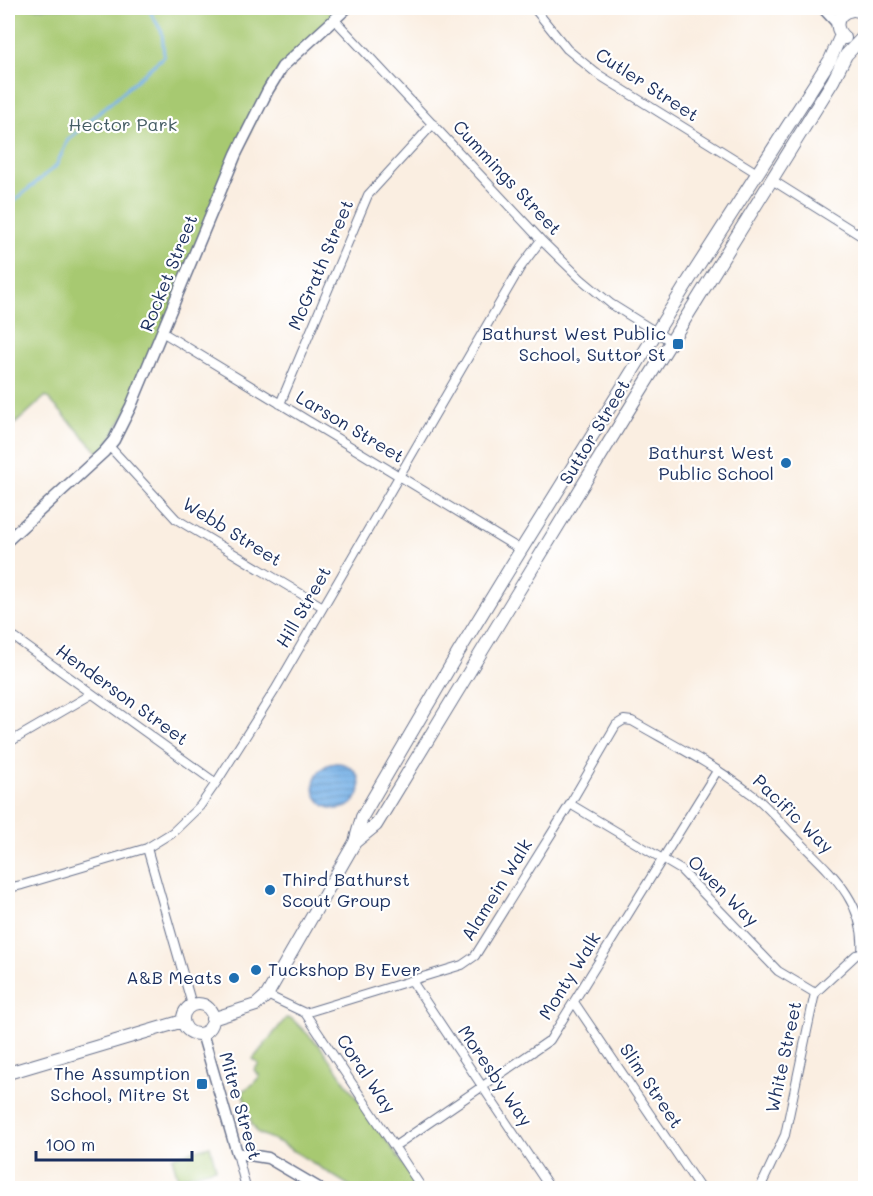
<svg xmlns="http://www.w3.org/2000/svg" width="873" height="1196" font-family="Mali,sans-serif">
<defs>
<pattern id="water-rules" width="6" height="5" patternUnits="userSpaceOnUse" patternTransform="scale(1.5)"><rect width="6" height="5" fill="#76b1e7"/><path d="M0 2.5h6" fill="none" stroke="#6090be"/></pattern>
</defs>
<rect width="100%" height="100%" fill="#fff"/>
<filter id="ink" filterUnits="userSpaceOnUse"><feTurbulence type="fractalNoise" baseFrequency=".0167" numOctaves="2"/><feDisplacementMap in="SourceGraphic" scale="12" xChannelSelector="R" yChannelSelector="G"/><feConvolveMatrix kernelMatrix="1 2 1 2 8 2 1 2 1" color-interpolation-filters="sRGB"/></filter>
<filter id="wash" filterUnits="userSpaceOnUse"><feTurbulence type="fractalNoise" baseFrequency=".008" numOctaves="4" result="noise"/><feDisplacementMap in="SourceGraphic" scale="24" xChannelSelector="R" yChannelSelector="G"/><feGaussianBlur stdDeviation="1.35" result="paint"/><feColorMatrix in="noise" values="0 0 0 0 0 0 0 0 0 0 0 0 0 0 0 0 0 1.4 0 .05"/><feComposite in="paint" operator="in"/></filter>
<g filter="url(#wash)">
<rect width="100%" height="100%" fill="#faeee1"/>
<!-- park -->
<path fill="#a7c971" stroke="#617c68" stroke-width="1.5" d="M8 8H347L282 67 268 90 134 399 101 455 46 396 8 430Z
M286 1018 292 1019 320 1046 420 1188H353L281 1143 258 1133 252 1124 242 1091 252 1085 260 1076 254 1070 259 1064 253 1059Z
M210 1146 216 1168 178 1178 172 1157Z"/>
<!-- water -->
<path fill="url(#water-rules)" stroke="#4870a2" stroke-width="1.5" d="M314 786a23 23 0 1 1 46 0a23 23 0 1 1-46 0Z"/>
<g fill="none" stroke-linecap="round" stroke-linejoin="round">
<!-- stream -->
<path stroke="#76b1e7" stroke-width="3" d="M8 206 56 166 68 140 164 56 162 32 148 8"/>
</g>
</g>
<g filter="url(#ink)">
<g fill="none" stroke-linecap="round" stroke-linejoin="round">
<!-- minor casing -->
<g stroke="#69728c" stroke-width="10">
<path id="minor" d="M534 8 567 49 596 73 757 173
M334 19 541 240 581 279 611 304 672 342
M772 180 866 239
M162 332 521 550
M280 404 368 195 433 124
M109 446 176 519 323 607
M8 633 216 783
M8 743 92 694
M570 804 681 870 778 971 815 993
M147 848 192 1005
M8 888 22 885 147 848 173 832 200 806 216 783 275 690 520 268 541 240
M412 981 550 1188
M267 995 305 1013 422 1188
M574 1002 700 1188
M305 1013 462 965 475 956 570 804 616 725 624 720 632 721C672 744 714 765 750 793 766 804 779 821 793 835 826 869 866 899 862 952
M395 1146 550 1040 717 771
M237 1153 246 1188
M760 1188 785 1135 815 993 856 955 866 953"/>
</g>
<!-- tertiary casing -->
<g stroke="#69728c" stroke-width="13">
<path id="tertiary" d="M823 8 837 23
M8 540 104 452 114 440 131 406 236 154 268 90 282 67 347 8
M202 1033 237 1153 268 1158 319 1188"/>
</g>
<!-- secondary casing -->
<g stroke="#69728c" stroke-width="14">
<path id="secondary" d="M845 38C826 23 847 0 866 15
M355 842 376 825 628 411 833 81 846 55 866 34
M183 1019a15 15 0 1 1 30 0a15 15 0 1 1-30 0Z
M212 1019 256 1005 267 995 355 842 362 817 458 653 521 550 689 280 830 60 841 35
M8 1073 183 1021"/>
</g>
<!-- minor -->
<use href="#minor" stroke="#fff" stroke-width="8"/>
<!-- tertiary -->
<use href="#tertiary" stroke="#fff" stroke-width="10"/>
<!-- secondary -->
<use href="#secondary" stroke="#fff" stroke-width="12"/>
</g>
</g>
<!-- markers -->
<g fill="#1f6fb2" stroke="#fff" stroke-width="2">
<rect x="672" y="338" width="12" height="12" rx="3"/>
<circle cx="786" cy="463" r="6"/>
<circle cx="270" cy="890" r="6"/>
<circle cx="256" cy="970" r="6"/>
<circle cx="234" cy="978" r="6"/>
<rect x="196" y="1078" width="12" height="12" rx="3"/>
</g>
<g text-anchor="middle" stroke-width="4.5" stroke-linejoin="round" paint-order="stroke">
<!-- street labels -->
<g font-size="18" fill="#1b2f5e" stroke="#fff">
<text transform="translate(647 85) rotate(33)" y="6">Cutler Street</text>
<text transform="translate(507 178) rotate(47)" y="6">Cummings Street</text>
<text transform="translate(321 265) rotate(-67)" y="6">McGrath Street</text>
<text transform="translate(169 273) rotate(-68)" y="6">Rocket Street</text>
<text transform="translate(350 427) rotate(31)" y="6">Larson Street</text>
<text transform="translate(595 432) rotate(-59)" y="6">Suttor Street</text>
<text transform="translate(232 532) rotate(32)" y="6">Webb Street</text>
<text transform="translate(304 607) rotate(-60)" y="6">Hill Street</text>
<text transform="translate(122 695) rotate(36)" y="6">Henderson Street</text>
<text transform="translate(793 814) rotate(44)" y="6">Pacific Way</text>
<text transform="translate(497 890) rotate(-58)" y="6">Alamein Walk</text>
<text transform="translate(723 891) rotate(45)" y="6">Owen Way</text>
<text transform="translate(570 976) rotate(-58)" y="6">Monty Walk</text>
<text transform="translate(784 1057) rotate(-78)" y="6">White Street</text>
<text transform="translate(366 1074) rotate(56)" y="6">Coral Way</text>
<text transform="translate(495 1076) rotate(56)" y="6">Moresby Way</text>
<text transform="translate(651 1086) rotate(56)" y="6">Slim Street</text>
<text transform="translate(240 1106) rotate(74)" y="6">Mitre Street</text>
</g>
<!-- park labels -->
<g font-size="18" fill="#455d64" stroke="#fff">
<text x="123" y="131">Hector Park</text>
</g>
<!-- poi labels -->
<g font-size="18" fill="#1b2f5e" stroke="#fff" text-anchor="end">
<text x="666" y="340">Bathurst West Public<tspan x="666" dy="21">School, Suttor St</tspan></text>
<text x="774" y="459">Bathurst West<tspan x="774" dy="21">Public School</tspan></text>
<text x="282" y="886" text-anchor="start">Third Bathurst<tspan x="282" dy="21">Scout Group</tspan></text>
<text x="268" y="976" text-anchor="start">Tuckshop By Ever</text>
<text x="222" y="984">A&amp;B Meats</text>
<text x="190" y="1080">The Assumption<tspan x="190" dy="21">School, Mitre St</tspan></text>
</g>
</g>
<!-- margin -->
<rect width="873" height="1196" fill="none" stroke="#fff" stroke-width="30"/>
<!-- scale -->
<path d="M36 1151v9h156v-9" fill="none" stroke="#1b2f5e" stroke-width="3"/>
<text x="45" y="1151" font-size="18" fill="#1b2f5e" stroke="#ffffff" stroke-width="4.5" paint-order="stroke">100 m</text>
</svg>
